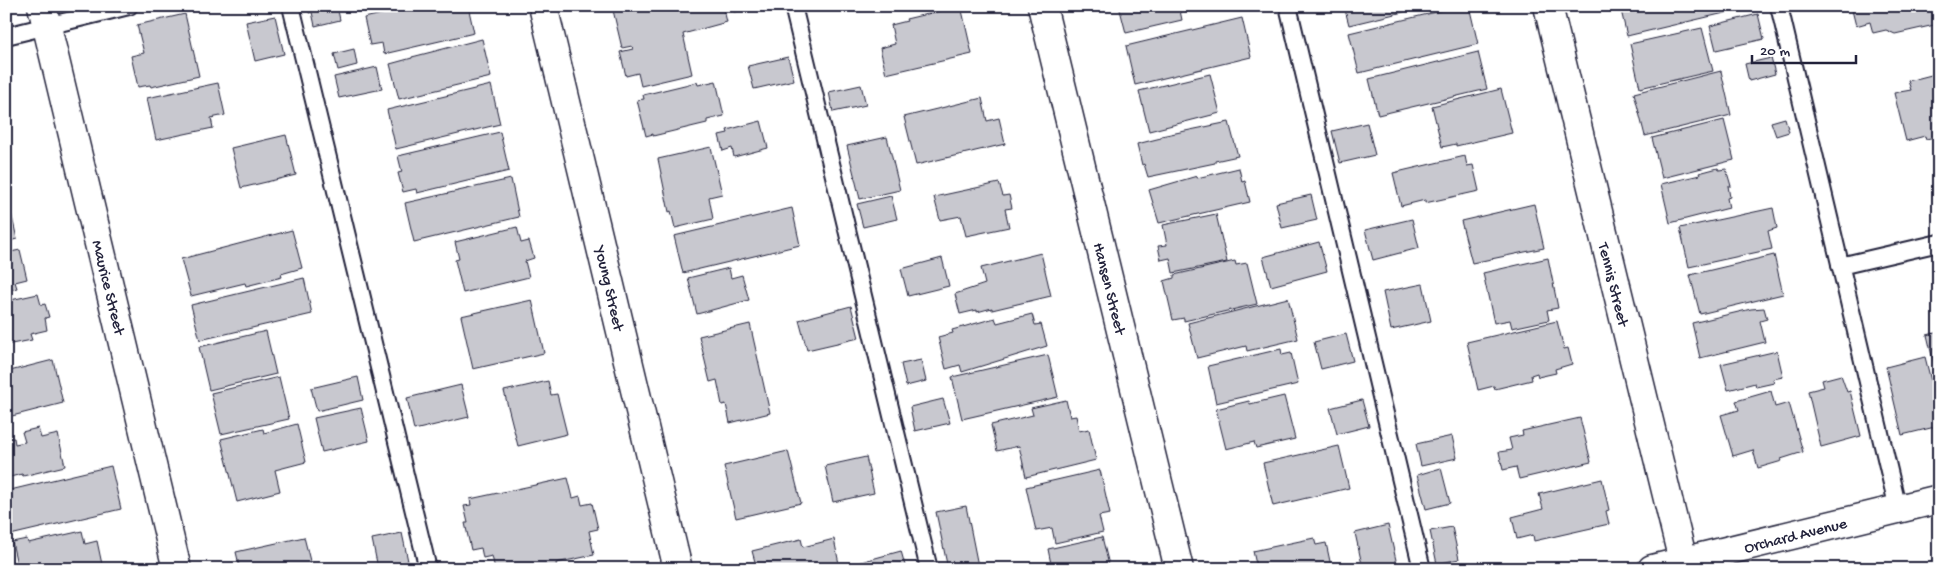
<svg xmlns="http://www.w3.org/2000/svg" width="1945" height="575" font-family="'Gochi Hand',sans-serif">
<rect width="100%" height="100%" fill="#fff"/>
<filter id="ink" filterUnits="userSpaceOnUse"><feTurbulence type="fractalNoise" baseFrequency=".02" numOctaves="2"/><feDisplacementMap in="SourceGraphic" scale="10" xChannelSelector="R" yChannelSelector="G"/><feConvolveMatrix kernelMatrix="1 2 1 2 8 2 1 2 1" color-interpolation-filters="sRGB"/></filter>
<g filter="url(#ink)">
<!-- building -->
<path fill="#c8c8cf" stroke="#22223b" d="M307 6H337L340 20 315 26 312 12 309 13Z
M417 6H468L474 33 384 54 382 43 370 45 364 18Z
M612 6H723L727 22 683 34 692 74 641 86 638 73 626 76 620 52 633 49 632 46 622 48Z
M733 6H758L734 12Z
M961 6 972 54 886 74 880 48 895 44 891 25 907 21 906 19Z
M1119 6H1179L1182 20 1126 33Z
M1344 6H1428L1349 25Z
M1461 6H1469L1478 44 1359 73 1349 33Z
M1620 6H1732L1733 11 1627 36Z
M1851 6H1939V24L1895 34 1886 30 1873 33 1870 22 1856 26Z
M185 14 199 76 151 87 150 85 138 87 131 56 144 53 137 25Z
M1758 14 1764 39 1716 50 1710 26Z
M275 16 284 54 255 61 246 22Z
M1242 18 1251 57 1135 85 1126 46Z
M1702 28 1713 71 1640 88 1630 44Z
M482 39 491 77 399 99 390 64 412 58V57Z
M354 49 357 65 338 70 334 54Z
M1478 52 1487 89 1378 115 1369 79Z
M788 57 794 80 754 89 748 66Z
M1771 58 1775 74 1749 81 1745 64Z
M377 67 382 89 339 98 334 77Z
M1721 71 1731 115 1645 136 1634 93Z
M1939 73V136L1926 139 1925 136 1906 141 1894 93 1911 90 1908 81Z
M1210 74 1220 113 1149 131 1139 91Z
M716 81 724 116 707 120V123L653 136V134L646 136 637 100 644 99 643 95 697 82 698 85Z
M218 83 225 115 211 118 213 128 156 140 147 98Z
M491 85 500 124 396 149 387 110Z
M861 85 866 105 833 112 829 92Z
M1501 89 1512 133 1456 146V144L1442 147 1432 106Z
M982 98 987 121 999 118 1005 144 916 165 904 117Z
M1785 118 1789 132 1776 136 1771 122Z
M1724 120 1734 160 1662 178 1652 138Z
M761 121 768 148 734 157 732 148 723 151 719 135 728 133 727 130Z
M1229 122 1238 156 1215 161V163L1148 177 1144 164 1142 165 1137 144 1161 138V136Z
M1367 123 1375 155 1340 163 1332 131Z
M500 132 509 171 417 193 416 189 403 192 398 173 402 172 398 156Z
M286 135 296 175 241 188 231 148Z
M887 137 900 190 860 199 847 146Z
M711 147 722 194 709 197 713 219 675 228 671 211 669 212 658 159Z
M1465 156 1467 166 1473 165 1479 191 1425 203V200L1401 206 1393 173Z
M1239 168 1242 182 1245 181 1250 202 1159 223 1149 190 1197 176V178Z
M1718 168 1719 170 1726 169 1731 186H1728L1730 197 1727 198 1729 208 1670 223 1661 184 1700 175 1699 173Z
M511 179 519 217 414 242 405 203Z
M999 183 1003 196 1009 195 1012 208 1005 209 1009 227 966 236 961 216 940 220 934 197Z
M1311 195 1317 220 1282 228 1276 203Z
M891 196 897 219 863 227 857 204Z
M1534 204 1544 248 1472 263 1461 221Z
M10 208 17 239 6 242V209Z
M792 208 800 245 683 273 674 236Z
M1773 208 1777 228 1768 231 1772 249 1689 267 1680 228Z
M1216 214 1227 262 1173 273 1170 258 1161 260 1158 246 1167 245 1163 225Z
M1412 219 1419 248 1373 260 1365 230Z
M517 227 521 243 529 241 534 258 525 261 529 277 463 293 455 260 459 259 455 242Z
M292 230 302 268 281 274 282 277 246 286 245 283 191 296 181 259Z
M1319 242 1327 271 1271 286 1263 257Z
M20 250 27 279 15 282 17 288 6 291V253Z
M1041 253 1051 296 992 310V308L977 312V310L960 314 955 294 985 284 981 268Z
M1774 255 1783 294 1700 314 1690 275Z
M942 258 949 286 908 296 901 269Z
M1548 258 1558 308 1547 310 1549 320 1512 328 1510 320 1494 323 1483 273Z
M1235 261 1236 265 1247 263 1257 304 1184 321V318L1173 320 1164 281 1174 278V275Z
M729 268 731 278 742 275 749 300 697 314 688 278Z
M304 278 312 314 200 340 191 305Z
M1423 284 1431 321 1391 330 1383 292Z
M38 294 41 305 45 304 49 317 45 318 47 330 30 334 32 340 6 345V301Z
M1288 298 1298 339 1247 351 1246 346 1197 358 1188 323Z
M532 300 544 353 473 369 461 316Z
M851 306 859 338 807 350 799 320Z
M1764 308 1767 319 1760 321 1765 342 1700 358 1692 323 1751 309Z
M1032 314 1035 325 1041 324 1047 346 962 372 960 365 946 369 938 337 953 333 952 330 995 318 997 323Z
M1557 321 1564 349 1568 348 1572 364 1555 369 1556 373 1538 377 1537 373 1531 375 1532 380 1495 389 1494 386 1478 390 1467 342Z
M750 324 770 413 730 423 726 404 722 405 717 380 710 382 699 336Z
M266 331 276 374 209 390 199 347Z
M1939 332V385L1927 335Z
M1346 334 1353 361 1321 369 1314 342Z
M1281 349 1282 355 1291 353 1298 384 1216 403 1208 366Z
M1777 351 1783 377 1773 379 1774 383 1756 387 1755 383 1728 390 1721 364Z
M1048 355 1058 397 962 419 952 377Z
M1925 357 1939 413V426L1902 435 1886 367Z
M53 360 63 403 12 416 11 414 6 415V372Z
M921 360 926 381 906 386 901 364Z
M1841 375 1847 392 1850 391 1861 436 1821 447 1808 391 1824 387 1822 380Z
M279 377 289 419 221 434 211 393Z
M358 377 363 400 317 411 311 388Z
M548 381 551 395 557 394 567 434 518 446 504 391Z
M461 385 469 417 414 430 407 398Z
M1771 391 1775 407 1789 403 1803 452 1781 459 1782 461 1758 468 1753 450 1733 456 1721 415 1739 410 1736 401Z
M1284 396 1295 439 1256 448 1254 442 1226 449 1216 409 1249 401 1250 404Z
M943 399 950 423 915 431 910 407Z
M1066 400 1070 417 1076 416 1079 431 1089 429 1096 460 1026 477 1019 446 997 451 991 425 1033 415 1031 408Z
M1362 400 1369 426 1337 434 1330 408Z
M361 408 369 441 322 452 314 418Z
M1580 418 1591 462 1519 479 1516 467 1503 470 1499 452 1512 450 1509 438 1523 435 1522 431Z
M297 424 306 462 275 470 280 491 237 502 221 439 263 429 264 433Z
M38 428 41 438 58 434 65 466 23 476 22 474 6 478V439L14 438 15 444 25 442 22 432Z
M1452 436 1457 458 1421 466 1416 444Z
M1339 446 1349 488 1273 506 1263 463Z
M788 451 801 503 736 518 724 466Z
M866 457 874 493 833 502 825 466Z
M111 466 121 509 6 536V491Z
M1441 468 1450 503 1426 509 1417 475Z
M1100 470 1110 514 1099 516 1103 532 1055 543 1052 528 1036 531 1026 487Z
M568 478 573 498 580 496 582 505 592 503 598 529 589 531 594 555 556 563 557 569H541L540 567 531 569H495L492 556 483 558 481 548 471 550 465 523H468L464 506 471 505 470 499Z
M1602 479 1609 510 1606 511 1609 524 1534 541 1533 535 1517 539 1512 517 1543 509 1539 494Z
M966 506 978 566 963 569H948L936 512Z
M1388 525 1398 569H1363L1355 533Z
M1452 527 1459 559 1437 564 1430 531Z
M82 531 85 544 97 541 103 569H18L12 542 27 539 28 543Z
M402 533 408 561 378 568 372 539Z
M304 537 312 569H240L236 552Z
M1102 537 1110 569H1052L1048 549Z
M1314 538 1316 545 1326 543 1331 566 1321 569H1257L1253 551Z
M801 539 803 547 834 539 840 569H757L752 551Z
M901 551 906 569H859L857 563Z"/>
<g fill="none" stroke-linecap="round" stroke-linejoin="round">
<!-- service casing -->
<g stroke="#22223b" stroke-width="20">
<path id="service" d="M291 6 428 569
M793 6 929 569
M1288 6 1422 569
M1779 6 1898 509
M6 36 129 6
M1840 266 1939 243"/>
</g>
<!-- minor casing -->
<g stroke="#22223b" stroke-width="31">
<path id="minor" d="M42 6 177 569
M543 6 678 569
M1042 6 1179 569
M1548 6 1683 561
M1652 569 1939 499"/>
</g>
<!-- service -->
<use href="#service" stroke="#fff" stroke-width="16"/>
<!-- minor -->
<use href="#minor" stroke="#fff" stroke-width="28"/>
</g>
</g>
<g text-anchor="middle" stroke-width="4" stroke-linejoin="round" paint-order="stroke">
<!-- street labels -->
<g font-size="16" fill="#22223b" stroke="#fff">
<text transform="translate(1615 284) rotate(76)" y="6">Tennis Street</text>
<text transform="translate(110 287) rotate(76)" y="6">Maurice Street</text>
<text transform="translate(611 288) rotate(77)" y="6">Young Street</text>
<text transform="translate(1111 288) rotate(76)" y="6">Hansen Street</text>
<text transform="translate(1795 534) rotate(-14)" y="6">Orchard Avenue</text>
</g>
</g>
<!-- margin -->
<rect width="1945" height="575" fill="none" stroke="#fff" stroke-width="25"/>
<rect x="12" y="12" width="1920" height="550" fill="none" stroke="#22223b" stroke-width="2" filter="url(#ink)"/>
<!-- scale -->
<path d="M1752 55v8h104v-8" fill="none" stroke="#22223b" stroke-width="2.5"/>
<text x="1760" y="55" font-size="15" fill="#22223b" stroke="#ffffff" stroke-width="4" paint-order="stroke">20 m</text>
</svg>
